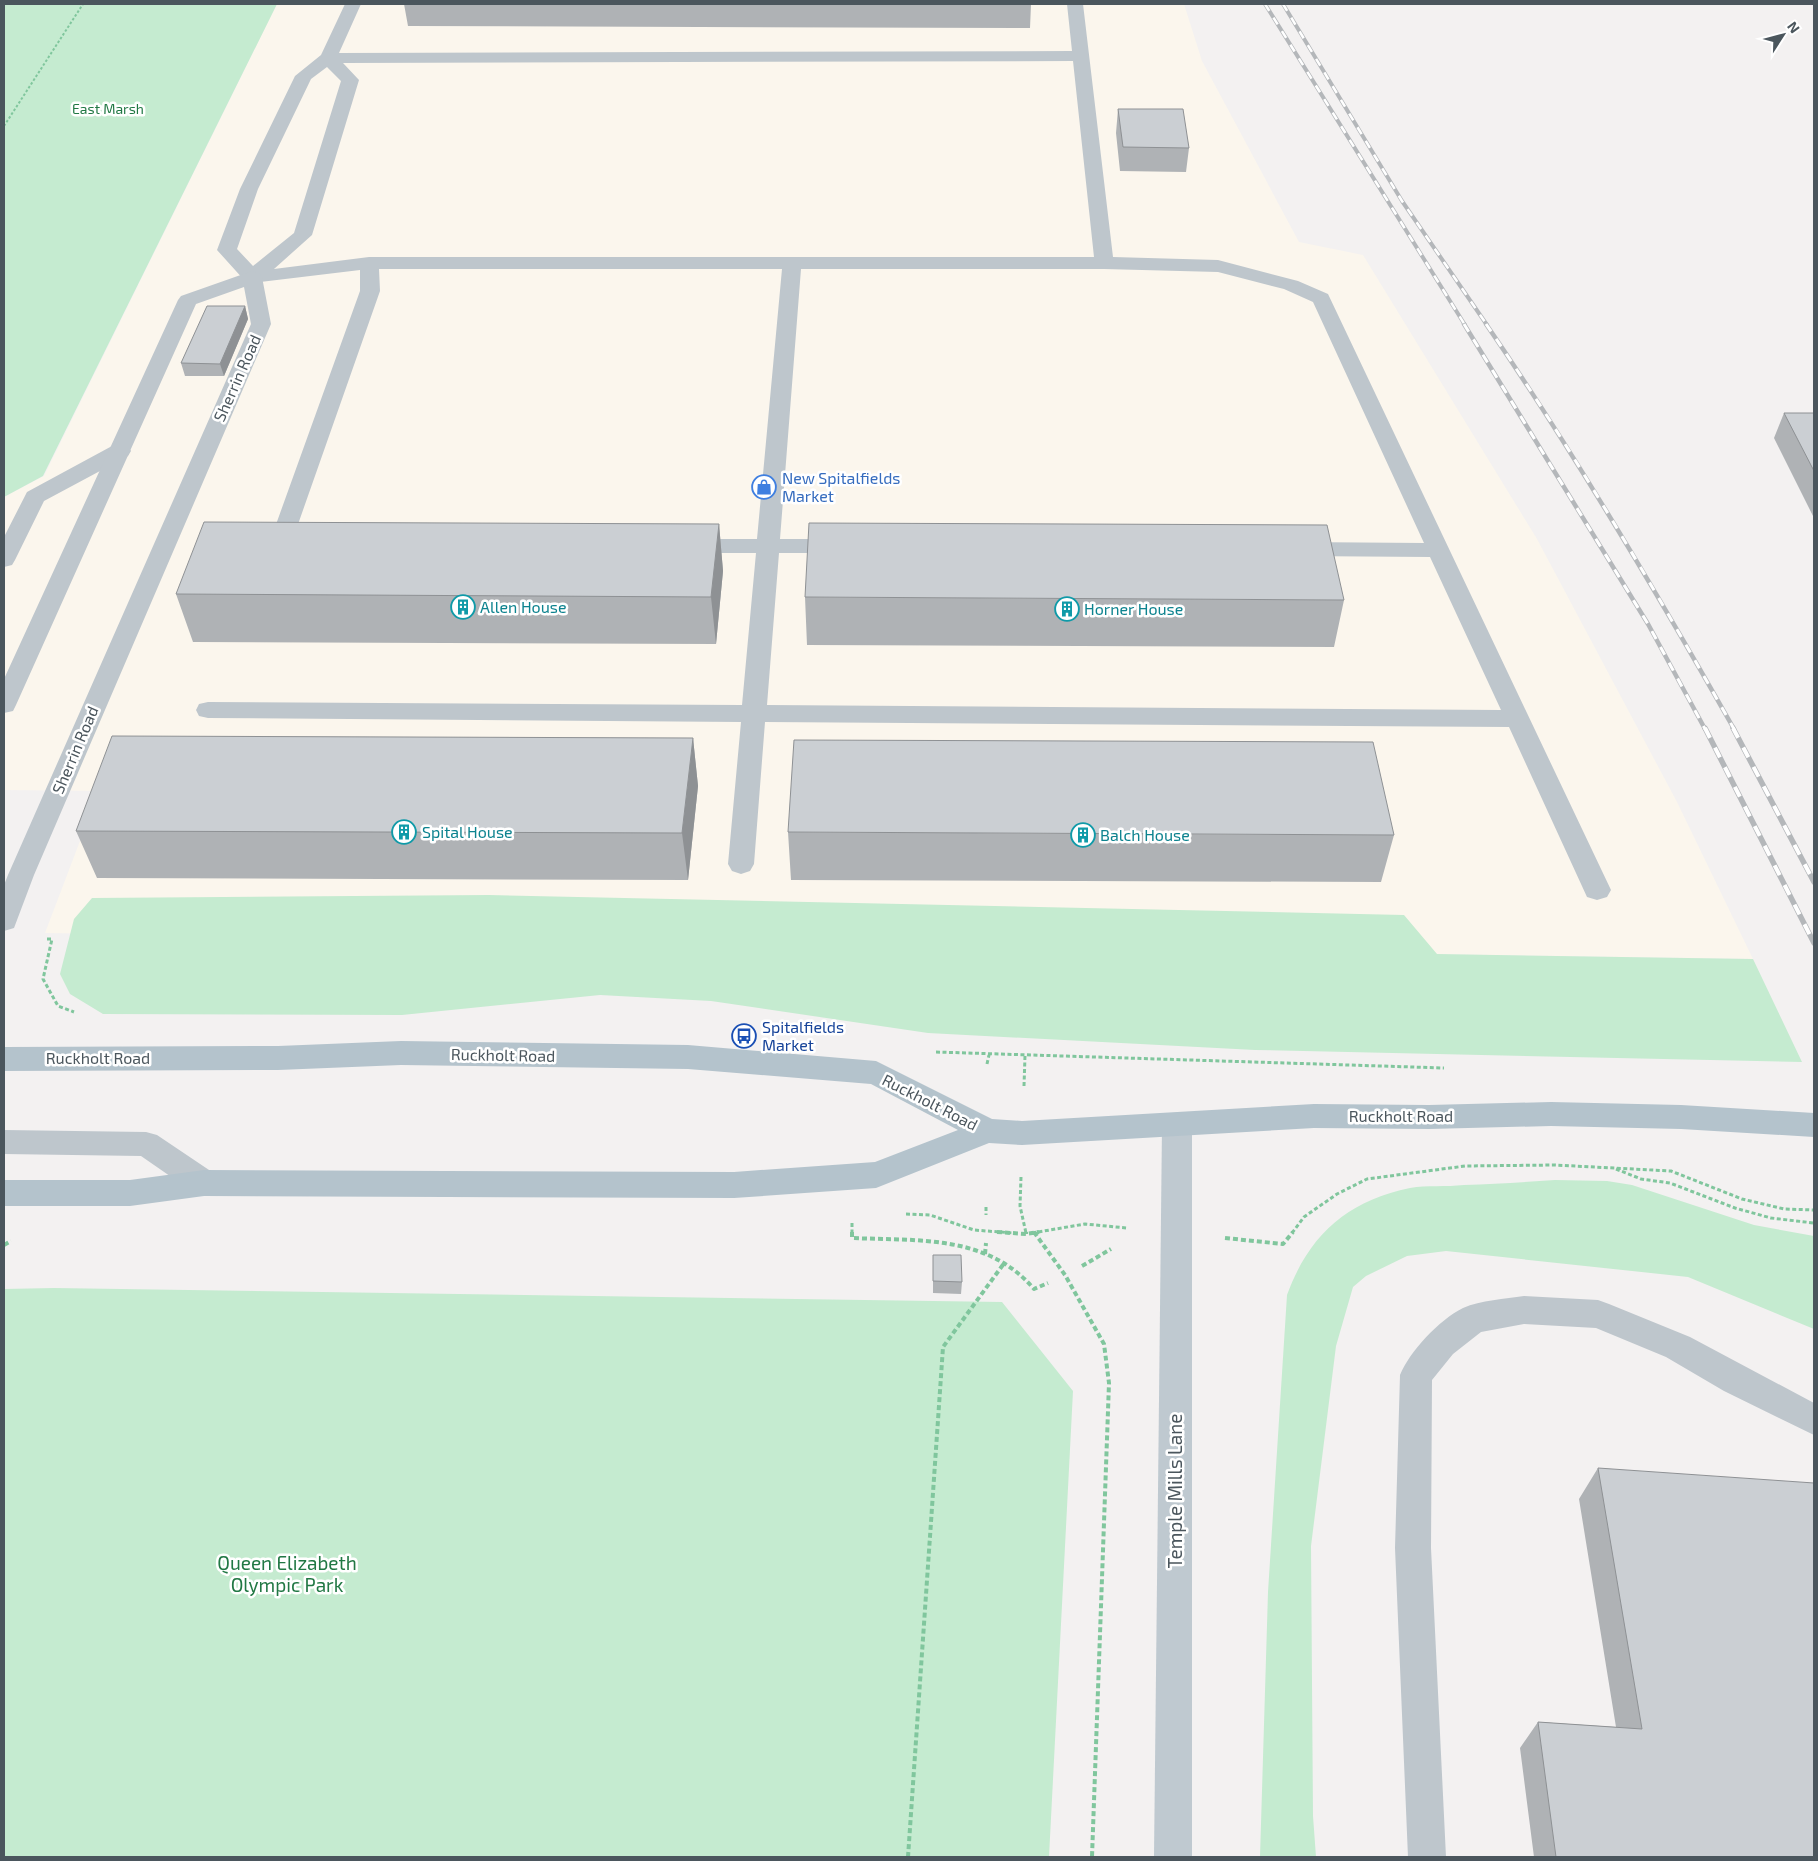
<svg xmlns="http://www.w3.org/2000/svg" width="1818" height="1861" font-family="'Exo 2',sans-serif">
<rect width="100%" height="100%" fill="#f3f1f1"/>
<!-- commercial -->
<path fill="#fbf6ed" d="M277 4H1184L1202 61 1299 242 1363 255 1537 539 1677 802 1753 959 45 933 99 791 4 790V497L44 476Z"/>
<!-- green -->
<path fill="#c5ebd0" d="M4 4H277L43 476 4 497Z
M489 895 1404 915 1437 954 1753 959 1802 1062 1255 1050 928 1033 711 1001 600 995 402 1015 103 1014 70 994 60 974 74 919 92 898Z
M1555 1180 1607 1181 1632 1185 1754 1225 1814 1236V1329L1688 1277 1446 1251 1407 1256 1366 1276 1353 1287 1336 1346 1311 1546 1313 1816 1316 1857H1260L1268 1592 1287 1295C1309 1235 1347 1201 1410 1188 1427 1185 1446 1187 1464 1185 1494 1184 1525 1182 1555 1180Z
M54 1288 1002 1302 1073 1391 1049 1857H4V1289Z"/>
<g fill="none" stroke-linecap="round" stroke-linejoin="round">
<!-- path-far2 -->
<path stroke="#80c69d" stroke-width="2" stroke-dasharray="2.5 2" stroke-linecap="butt" d="M4 126 83 4"/>
<!-- path-far1 -->
<path stroke="#80c69d" stroke-width="3" stroke-dasharray="4 2.5" stroke-linecap="butt" d="M47 939H52L43 979 58 1006 74 1012
M936 1052 1444 1068
M987 1064 989 1055
M1024 1086 1025 1056
M1616 1169 1641 1179 1670 1183 1735 1208 1771 1218 1814 1223
M1021 1177 1020 1206 1026 1233
M986 1207V1215
M906 1214 930 1215 974 1230 1013 1233
M852 1223V1233
M1032 1233 1085 1224 1127 1228
M1292 1233 1304 1217 1337 1194 1367 1179 1465 1166 1555 1165 1671 1171 1742 1199 1784 1209 1814 1210"/>
<!-- path -->
<path stroke="#80c69d" stroke-width="4" stroke-dasharray="5 3" stroke-linecap="butt" d="M852 1232V1238C918 1241 987 1234 1034 1289L1048 1283
M997 1232 1026 1234 1039 1232
M1026 1232V1234
M1034 1232 1065 1275 1104 1344 1109 1383 1092 1857
M1225 1238 1283 1244 1293 1232
M4 1245 11 1241
M985 1254 986 1243
M1082 1266 1111 1249
M908 1857 943 1347 1005 1262"/>
<!-- lane -->
<path fill="#bec6cc" fill-rule="evenodd" d="M345 4H361L339 53 1072 51 1067 4H1083L1113 257 1218 260 1298 281 1328 294 1611 890 1607 897 1597 900 1587 897 1509 727 765 722 754 864 750 871 741 874 732 871 728 864 741 722 208 718 199 716 196 710 199 704 208 702 742 705 756 553H684L676 551 673 546 676 541 684 539H757L782 269H379L380 291 296 530 300 539 312 541 315 546 312 551 304 553 283 551 274 530 360 291V270L252 283 245 281 217 250 240 189 295 76 321 55ZM1073 61 1094 257H369L274 269 312 235 359 80 343 63ZM327 67 341 81 294 233 253 266 237 249 258 189 311 79ZM801 269H1104L1218 272 1284 289 1313 302 1424 543 1297 542 1289 544 1286 549 1289 554 1297 556 1430 557 1501 710 767 705 779 553H846L854 551 857 546 854 541 846 539H780Z
M120 445 128 446 131 451 128 456 44 501 15 560 12 565 4 567V537L27 492 112 446Z
M1524 1296 1598 1300 1609 1304 1690 1337 1814 1403V1435L1724 1391 1666 1357 1596 1328 1524 1324 1481 1332 1453 1354 1432 1380 1431 1548 1446 1857H1408L1395 1548 1400 1375C1410 1351 1439 1320 1463 1308 1481 1300 1505 1299 1524 1296Z"/>
<!-- street -->
<path fill="#bec6cc" fill-rule="evenodd" d="M252 271 259 273 262 277 271 324 34 875 14 928 4 931V885L8 875 251 324 244 287 196 304 16 705 13 711 4 713V679L178 300 181 296Z
M4 1130 146 1132 157 1135 215 1174 219 1183 215 1192 204 1196 193 1192 141 1156 4 1154Z"/>
<!-- secondary -->
<path fill="#bfc9d0" fill-rule="evenodd" d="M1177 1114 1188 1117 1192 1126V1857H1154L1162 1126 1166 1117Z"/>
<!-- primary -->
<path fill="#b4c3cc" fill-rule="evenodd" d="M401 1041 688 1045 876 1061 992 1119 1022 1121 1314 1104 1429 1105 1551 1102 1681 1105 1814 1113V1137L1681 1129 1551 1126 1429 1129 1314 1128 1022 1145 989 1143 876 1188 734 1198 204 1196 130 1206H4V1180H130L204 1170 734 1172 875 1162 958 1130 871 1084 688 1069 401 1065 278 1070 4 1071V1047L278 1046Z"/>
<!-- rail-far2 casing -->
<g stroke="#b4b7ba" stroke-width="4">
<path id="rail-far2" d="M1265 4 1465 325
M1283 4 1402 201 1487 325"/>
</g>
<!-- rail-far1 casing -->
<g stroke="#b4b7ba" stroke-width="4.5">
<path id="rail-far1" d="M1464 324 1648 624 1705 729
M1486 324C1575 454 1656 591 1734 729"/>
</g>
<!-- rail casing -->
<g stroke="#b4b7ba" stroke-width="5.5">
<path id="rail" d="M1705 728 1814 943
M1733 728 1814 882"/>
</g>
<!-- rail-far2 -->
<use href="#rail-far2" stroke="#fff" stroke-width="2.5" stroke-dasharray="8" stroke-linecap="butt"/>
<!-- rail-far1 -->
<use href="#rail-far1" stroke="#fff" stroke-width="3" stroke-dasharray="9" stroke-linecap="butt"/>
<!-- rail -->
<use href="#rail" stroke="#fff" stroke-width="4" stroke-dasharray="11" stroke-linecap="butt"/>
</g>
<!-- wall -->
<path fill="#afb2b5" d="M404 4H1031L1030 28 408 26Z
M1118 109 1189 148 1186 172 1120 171 1116 133Z
M245 306 248 319 224 376H185L181 363Z
M1784 413H1814V518L1774 438Z
M719 524 723 571 716 644 193 642 176 594Z
M805 597 1344 600 1334 647 807 645Z
M693 738 698 786 688 880 97 878 76 831Z
M788 832 1394 835 1381 882 791 880Z
M933 1255 962 1282 961 1294 933 1293Z
M1598 1468 1814 1857H1534L1520 1748 1538 1722 1616 1727 1579 1499Z"/>
<!-- shaded-wall -->
<path fill="#8e9194" d="M245 306 248 319 224 376 220 364Z
M719 524 723 571 716 644 711 597Z
M693 738 698 786 688 880 682 833Z"/>
<!-- building -->
<path fill="#cbcfd3" stroke="#8e9194" d="M1118 109H1183L1189 148 1123 147Z
M207 306H245L220 364 181 363Z
M1784 413H1814V471Z
M204 522 719 524 711 597 176 594Z
M809 523 1327 525 1344 600 805 597Z
M112 736 693 738 682 833 76 831Z
M794 740 1373 742 1394 835 788 832Z
M933 1255H961L962 1282 933 1281Z
M1598 1468 1814 1483V1857H1556L1538 1722 1642 1729Z"/>
<!-- icons -->
<defs>
<g id="shop-ring" transform="scale(1.25)"><circle r="9.5" fill="#fff" stroke="#3f7fe0" stroke-width="1.5"/><path d="M-5-2.5h2.3a2.7 3.5 0 0 1 5.4 0H5L5.5 6h-11ZM-1.5-2.5h3a1.5 2.3 0 0 0-3 0Z" fill="#3f7fe0"/></g>
<g id="building-ring" transform="scale(1.25)"><circle r="9.5" fill="#fff" stroke="#0f9aa8" stroke-width="1.5"/><path d="M-4-6H4V6H1V3H-1V6H-4ZM-2.5-4.3h1.7v1.8h-1.7ZM.8-4.3h1.7v1.8H.8ZM-2.5-1h1.7V.8h-1.7ZM.8-1h1.7V.8H.8Z" fill="#0f9aa8"/></g>
<g id="bus-ring" transform="scale(1.25)"><circle r="9.5" fill="#fff" stroke="#1a4fb4" stroke-width="1.5"/><path d="M-5-6H5V4H4V6H2V4H-2V6H-4V4H-5ZM-3.5-4V0h7V-4ZM-3.5 1.2v1.5H-2V1.2ZM2 1.2v1.5H3.5V1.2Z" fill="#1a4fb4"/></g>
</defs>
<g fill-rule="evenodd">
<use href="#shop-ring" x="764" y="487"/>
<use href="#building-ring" x="463" y="607"/>
<use href="#building-ring" x="1067" y="609"/>
<use href="#building-ring" x="404" y="832"/>
<use href="#building-ring" x="1083" y="835"/>
<use href="#bus-ring" x="744" y="1036"/>
</g>
<g text-anchor="middle" stroke-width="5" stroke-linejoin="round" paint-order="stroke">
<!-- far-park labels -->
<g font-size="14" fill="#217844" stroke="#fff">
<text x="108" y="114">East Marsh</text>
</g>
<!-- street labels -->
<g font-size="16" fill="#4b565d" stroke="#fff">
<text transform="translate(237 378) rotate(-66)" y="6">Sherrin Road</text>
<text transform="translate(75 750) rotate(-67)" y="6">Sherrin Road</text>
<text transform="translate(503 1055) rotate(1)" y="6">Ruckholt Road</text>
<text x="98" y="1064">Ruckholt Road</text>
<text transform="translate(930 1102) rotate(27)" y="6">Ruckholt Road</text>
<text x="1401" y="1122">Ruckholt Road</text>
</g>
<!-- shop labels -->
<g font-size="16" fill="#366cbe" stroke="#fff" text-anchor="start">
<text x="782" y="484">New Spitalfields<tspan x="782" dy="18">Market</tspan></text>
</g>
<!-- culture labels -->
<g font-size="16" fill="#0d838f" stroke="#fff" text-anchor="start">
<text x="480" y="613">Allen House</text>
<text x="1084" y="615">Horner House</text>
<text x="422" y="838">Spital House</text>
<text x="1100" y="841">Balch House</text>
</g>
<!-- transit labels -->
<g font-size="16" fill="#164399" stroke="#fff" text-anchor="start">
<text x="762" y="1033">Spitalfields<tspan x="762" dy="18">Market</tspan></text>
</g>
<!-- near-street labels -->
<g font-size="19" fill="#4b565d" stroke="#fff">
<text transform="translate(1175 1491) rotate(-90)" y="7">Temple Mills Lane</text>
</g>
<!-- near-park labels -->
<g font-size="19" fill="#217844" stroke="#fff">
<text x="287" y="1570">Queen Elizabeth<tspan x="287" dy="22">Olympic Park</tspan></text>
</g>
</g>
<!-- border -->
<rect width="1818" height="1861" fill="none" stroke="#4b565d" stroke-width="10"/>
<!-- north arrow -->
<g transform="translate(1783 35) rotate(54)" stroke="#ffffff" stroke-width="4" paint-order="stroke">
<path d="M0-4L9 19L0 12L-9 19Z" fill="#4b565d"/>
<text y="-8" font-size="14" font-weight="bold" text-anchor="middle" fill="#4b565d">N</text>
</g>
</svg>
